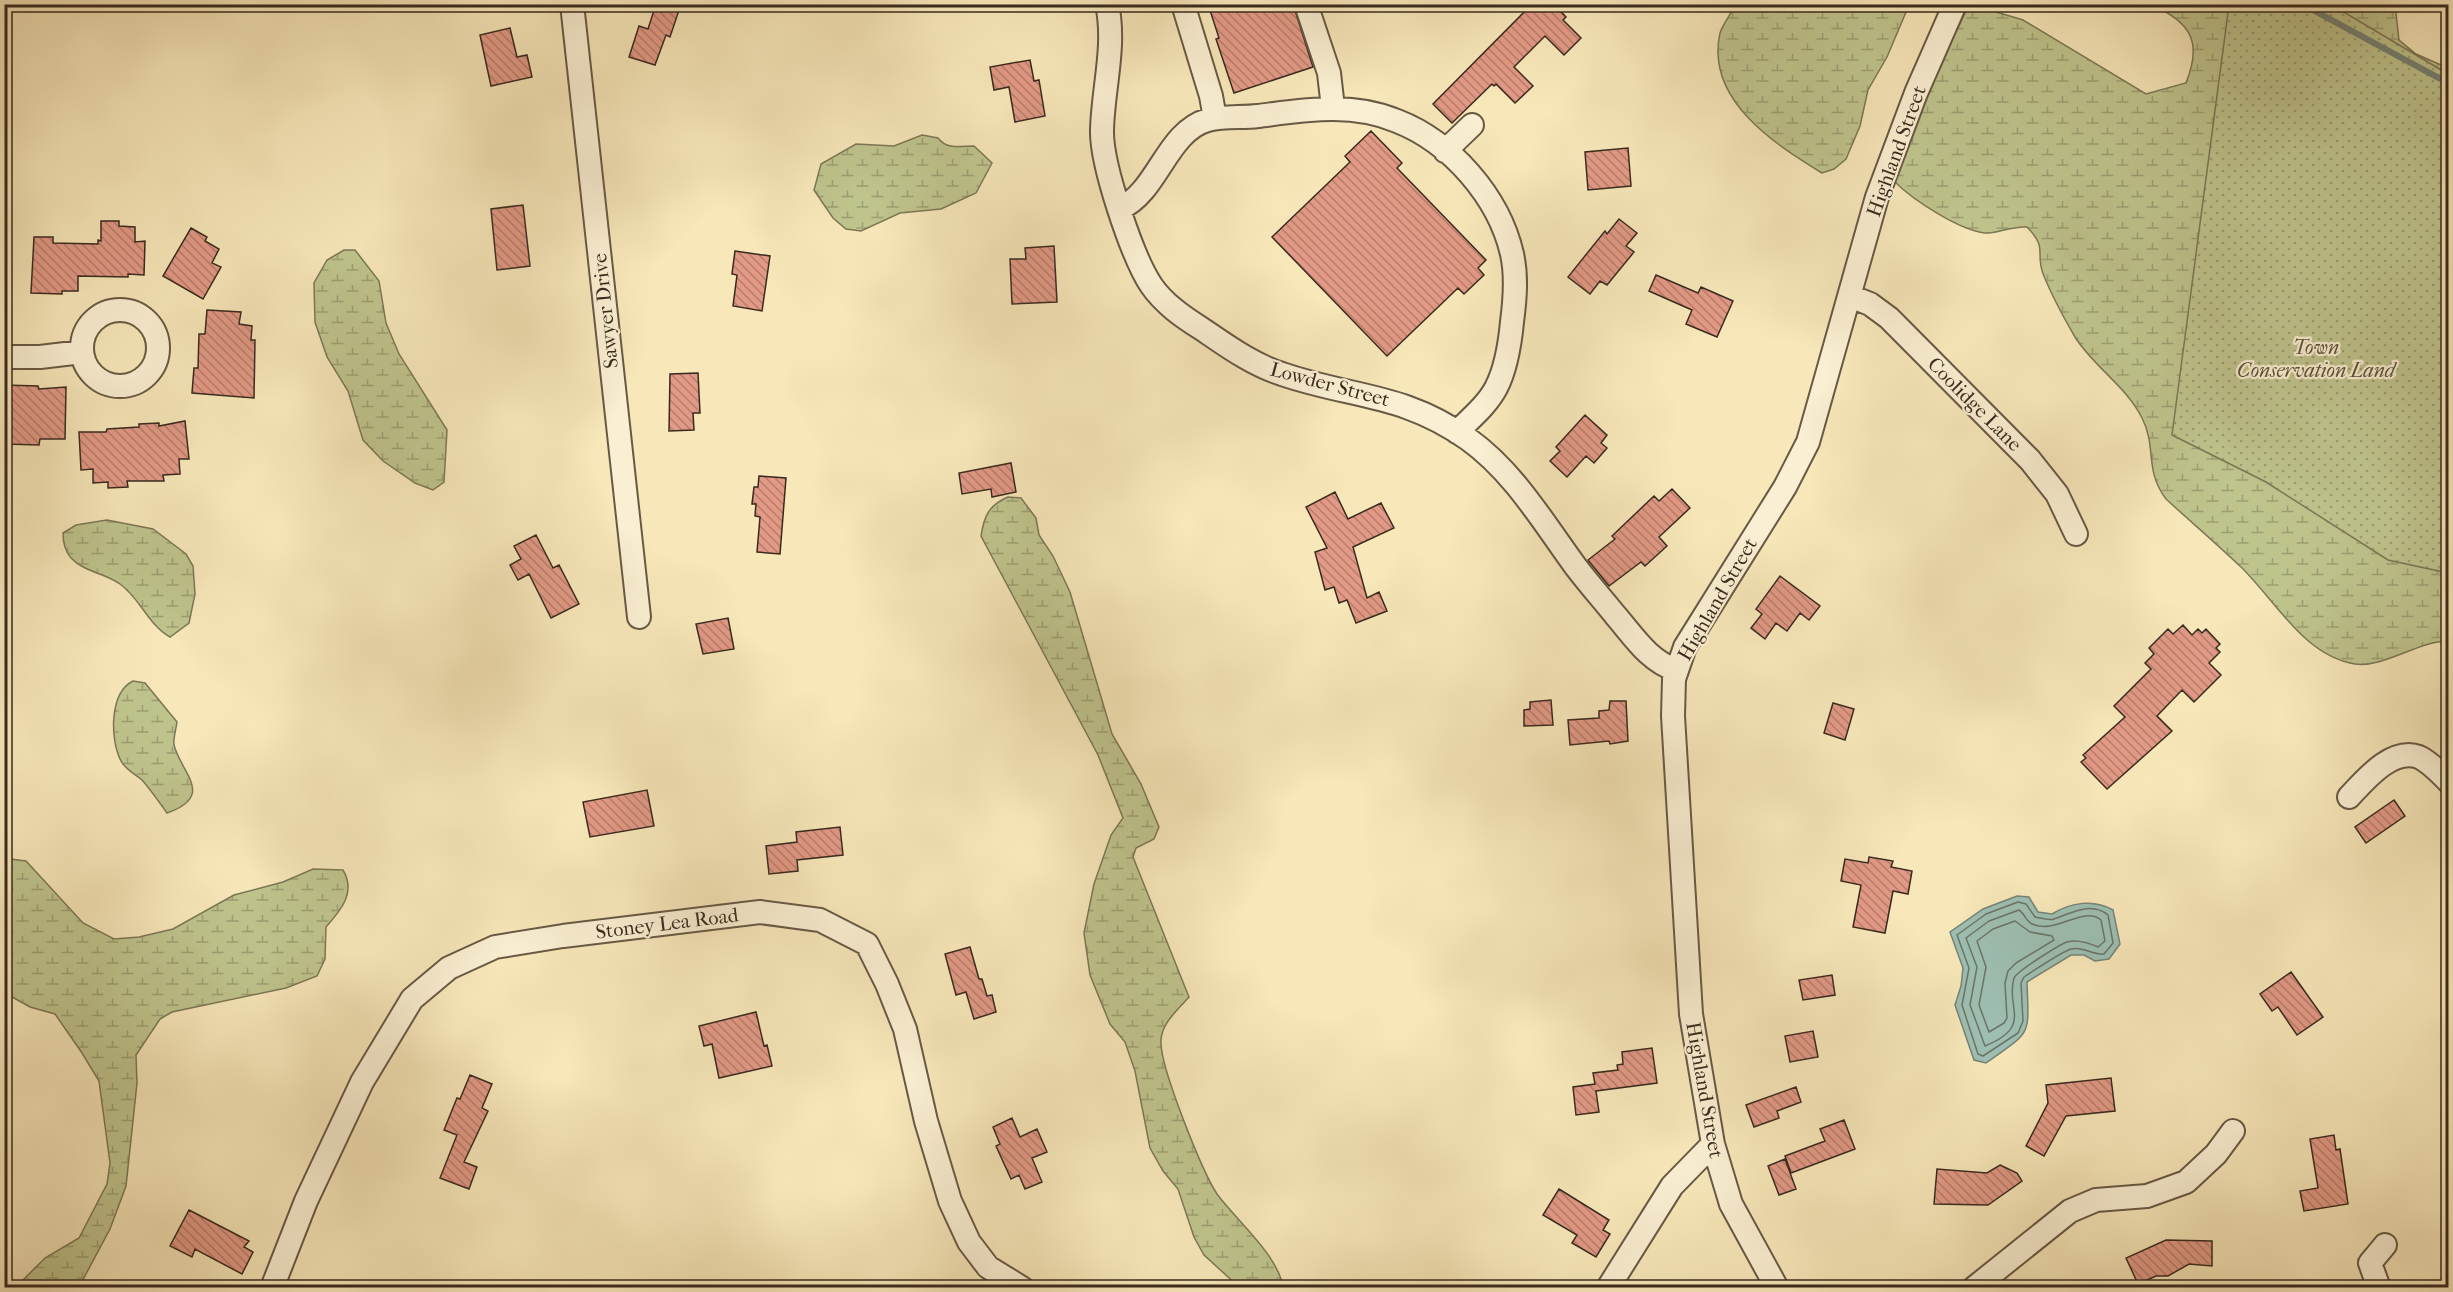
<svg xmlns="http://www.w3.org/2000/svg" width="2453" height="1292" font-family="'IM FELL French Canon',serif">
<defs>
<pattern id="wetland-marsh" width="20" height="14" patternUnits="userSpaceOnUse" patternTransform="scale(1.5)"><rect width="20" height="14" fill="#bfc48d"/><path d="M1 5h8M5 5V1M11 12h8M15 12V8" fill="none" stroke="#9c9f73"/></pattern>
<pattern id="park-dots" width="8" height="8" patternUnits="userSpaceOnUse" patternTransform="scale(1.5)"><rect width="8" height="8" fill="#bfc48d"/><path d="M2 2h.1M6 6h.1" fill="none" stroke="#9c9f73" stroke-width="1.8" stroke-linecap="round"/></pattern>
<pattern id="building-back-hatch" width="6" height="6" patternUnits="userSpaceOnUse" patternTransform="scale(1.5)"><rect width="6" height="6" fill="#e29985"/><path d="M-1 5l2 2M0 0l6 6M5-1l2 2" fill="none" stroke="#b87d6c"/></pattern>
</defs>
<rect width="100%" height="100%" fill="#f7e7b9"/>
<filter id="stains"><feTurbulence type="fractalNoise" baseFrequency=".00333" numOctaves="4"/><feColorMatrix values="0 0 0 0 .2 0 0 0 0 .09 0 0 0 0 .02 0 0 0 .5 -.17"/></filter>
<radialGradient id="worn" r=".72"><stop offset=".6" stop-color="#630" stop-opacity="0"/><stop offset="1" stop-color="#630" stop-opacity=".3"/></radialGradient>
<!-- wetland -->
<path fill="url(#wetland-marsh)" stroke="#7c7756" stroke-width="1.5" d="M1735 5H1909L1887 57 1868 90 1860 126 1846 159 1834 169 1822 173C1775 144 1705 100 1720 33 1723 24 1731 14 1735 5Z
M2152 5H2395L2399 40 2416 54 2448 68V641C2418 641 2384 668 2355 664 2304 656 2275 600 2241 567 2217 544 2191 522 2166 499 2144 470 2157 447 2142 418 2127 387 2093 366 2075 337 2064 318 2052 296 2044 276 2034 253 2049 249 2027 227 2011 226 1995 234 1985 233 1959 230 1913 200 1895 182L1924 98 1967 9 1993 11 2023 20 2146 94 2186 83C2203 41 2190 22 2152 5Z
M922 135 938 138C947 150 961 146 974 146L992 163 976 193 941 209 900 213 861 231 846 229 833 218 814 190 821 164 856 144 894 146Z
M344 250H355L379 281 386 323 399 354 447 430 444 482 433 490 415 483 383 461 363 440 348 391 327 357 315 322 314 283 327 260Z
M1008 497 1021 498 1036 518 1039 535 1053 556 1070 592 1112 734 1141 784 1159 827 1154 839 1136 848 1133 857 1189 997C1178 1010 1160 1024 1161 1043 1161 1069 1202 1171 1217 1194 1236 1220 1278 1255 1283 1287H1239L1204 1255 1194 1237 1178 1189 1163 1171 1150 1148 1135 1071 1125 1042 1110 1024 1090 975 1084 933 1094 884 1111 835 1123 818 1098 755 981 536C984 516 989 505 1008 497Z
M107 520 153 529 186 554 193 566 195 594 189 623 170 637C149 626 140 598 120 584 105 573 84 572 71 558 65 551 63 542 63 533L76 525Z
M133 681 145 683 177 722C176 729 173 739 174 745 181 773 216 796 167 813 159 802 151 790 142 780 136 775 125 769 121 761 110 740 109 693 133 681Z
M10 859 26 861 83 923 114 939 139 937 173 929 234 895 283 882 313 869 343 870C356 892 342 909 326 927L325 959 317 976 286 988 172 1012 160 1019 136 1055 137 1083 126 1186 110 1229 79 1287H16L45 1258 79 1238 107 1184 110 1163 99 1081 82 1053 55 1014 30 1007 5 993 4 861Z"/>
<!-- park -->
<path fill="url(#park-dots)" stroke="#7c7756" stroke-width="1.5" d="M2229 5H2332L2448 74V573L2388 560 2266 482 2172 435Z"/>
<!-- water -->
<path fill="#9dbfb2" stroke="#758377" stroke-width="1.5" d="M2017 896 2029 897 2038 912 2052 914C2071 902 2094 899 2113 910L2120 944 2109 959 2095 961 2084 955H2071L2027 982C2029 1038 2032 1030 1986 1063L1974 1060 1955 1005 1961 986 1963 968 1950 932 1983 909Z"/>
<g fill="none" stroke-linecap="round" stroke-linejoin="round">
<!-- shore -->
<path stroke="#6b7468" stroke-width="1.5" d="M2018 902 2026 904 2035 917C2041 918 2049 921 2054 919 2072 913 2091 901 2108 915L2113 943 2104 954C2092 955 2083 946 2071 949 2062 952 2033 971 2024 977L2021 983 2023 1021 2018 1033 1983 1056 1978 1054 1962 1005 1969 968 1957 935 1986 914Z
M2019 910C2024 913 2026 921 2032 924 2055 935 2084 905 2101 920L2105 941 2098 947C2089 943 2078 939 2067 942 2059 945 2017 971 2014 978 2005 1008 2034 1026 1985 1046L1970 1005 1977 967 1966 938 1989 921Z
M2015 921 2030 932 2052 936 2054 940 2016 963 2008 971 2005 983 2007 1018 2004 1023 1989 1032 1979 1005 1986 967 1977 941 1993 929Z"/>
<!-- stream -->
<path stroke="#758377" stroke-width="6" d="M2302 4 2448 83"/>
</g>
<!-- building -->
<path fill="url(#building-back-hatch)" stroke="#392a1e" stroke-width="1.5" d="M656 4H681L670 37 666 35 655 65 629 57 639 26 648 29Z
M1208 4H1293L1313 67 1234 93 1216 39 1219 38Z
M1532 4H1554L1566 17 1563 20 1581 38 1564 55 1545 36 1514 67 1533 86 1515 103 1496 84 1494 86 1492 84 1452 123 1433 104Z
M510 28 517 57 527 55 532 77 491 86 480 35Z
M1030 60 1034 81 1039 80 1045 116 1015 122 1009 87 994 90 990 67Z
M1371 131 1402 163 1397 168 1486 260 1478 268 1484 275 1464 294 1458 288 1387 356 1272 237 1350 162 1345 156Z
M1628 148 1631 186 1588 190 1585 152Z
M523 205 530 266 497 270 491 209Z
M1619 219 1637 233 1626 246 1634 252 1607 285 1600 281 1590 294 1568 277 1605 231 1607 234Z
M101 221H119V226L135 227V242L145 241 144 275 128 274V277L78 276V291H62V294L31 293 34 237H53V243L98 244V240L101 241Z
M191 228 207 237 205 241 219 249 212 263 221 267 203 299 163 276Z
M1054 246 1057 302 1012 304 1010 259H1026L1025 248Z
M735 251 770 256 762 311 733 306 737 275 732 274Z
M1656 275 1698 293 1701 287 1733 301 1717 337 1686 324 1692 310 1649 291Z
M207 310 241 312 239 324 252 326 251 340H255L254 398 192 393 194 368H198L199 334H205Z
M698 373 700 413H693L694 430 669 431 670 374Z
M4 385 38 386 39 389 66 387 65 439H40L39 445 4 444Z
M1585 415 1607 435 1601 443 1607 448 1594 463 1586 456 1567 477 1550 461 1560 451 1556 447Z
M185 421 189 459H179L180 474 163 475 164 481H127L128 487 108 488V482L93 483V469L81 470 79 432H106L107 429 139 427V424L159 423V426Z
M1011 463 1016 492 992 497 991 489 962 494 959 473Z
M759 476 786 478 780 554 757 552 760 517 755 516 756 504H752L754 487H758Z
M1672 489 1690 508 1659 537 1667 546 1645 566 1641 562 1609 586 1588 560 1615 539 1612 536 1654 496 1659 501Z
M1335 492 1348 519 1381 503 1394 528 1353 547 1367 598 1379 592 1387 611 1356 623 1347 600 1339 603 1334 587 1325 590 1315 552 1327 548 1306 507Z
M536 535 553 568 559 565 579 604 551 618 529 574 518 580 510 565 521 559 514 546Z
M1780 576 1820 606 1809 620 1800 613 1787 631 1776 623 1765 639 1751 628 1762 614 1756 609Z
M728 618 734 649 703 654 696 624Z
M2183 625 2192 635 2198 629 2202 633 2206 629 2220 644 2216 648 2220 652 2209 663 2221 675 2194 702 2182 690 2157 716 2172 731 2107 789 2081 762 2086 758 2083 755 2125 717 2114 706 2151 669 2145 663 2154 654 2149 648 2168 629 2173 634Z
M1551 700 1553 725 1524 726V710L1530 709V702Z
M1610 701H1626L1628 741 1610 744 1609 741 1570 745 1568 720 1599 718V711L1609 710Z
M1833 703 1854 709 1845 740 1824 733Z
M647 790 654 826 590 837 583 802Z
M2394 800 2405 816 2366 843 2355 827Z
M840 827 843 855 797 860 798 871 769 874 766 846 797 842 796 832Z
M1869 857 1893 861 1891 867 1912 871 1908 894 1893 891 1885 933 1853 927 1861 885 1841 881 1845 859 1868 863Z
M970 947 979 979H982L987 996 992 995 996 1012 974 1019 966 992 956 995 945 954Z
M2291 972 2323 1017 2297 1035 2278 1007 2272 1011 2260 994Z
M1832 975 1835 995 1803 1000 1799 980Z
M756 1012 764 1046 767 1045 772 1066 719 1078 712 1044 704 1046 699 1026Z
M1813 1031 1818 1057 1790 1062 1785 1036Z
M1652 1048 1657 1083 1596 1091 1599 1112 1576 1115 1573 1087 1595 1084 1593 1073 1618 1070 1617 1065 1623 1064 1622 1052Z
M470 1075 492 1084 482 1108 488 1111 464 1162 477 1167 469 1189 440 1178 457 1135 444 1130 457 1098 460 1099Z
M2111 1078 2115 1111 2066 1116 2044 1156 2026 1146 2048 1103 2046 1085Z
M1796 1087 1801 1102 1777 1111 1779 1118 1754 1127 1746 1105Z
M1012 1118 1020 1137 1037 1129 1047 1152 1032 1158 1042 1182 1025 1189 1019 1175 1011 1179 996 1146 1000 1144 993 1127Z
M1844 1120 1855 1149 1791 1173 1785 1156 1825 1141 1820 1129Z
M2334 1135 2336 1150 2340 1149 2348 1204 2304 1211 2300 1191 2318 1188 2310 1139Z
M1785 1159 1796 1189 1779 1195 1768 1166Z
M2000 1165 2017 1173 2022 1181 1988 1205 1934 1204 1937 1169 1987 1173Z
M1559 1189 1609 1220 1603 1230 1610 1234 1596 1257 1572 1243 1577 1235 1543 1215Z
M189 1210 249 1241 244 1247 253 1252 242 1274 195 1249 192 1257 170 1246Z
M2166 1240 2212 1241V1266L2189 1264 2168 1276H2156L2138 1284 2126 1258Z"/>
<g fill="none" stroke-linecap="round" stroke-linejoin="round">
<!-- minor casing -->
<g stroke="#685945" stroke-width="26">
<path id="minor" d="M572 4 639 617
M1107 4C1116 46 1103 88 1102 130 1101 164 1132 256 1151 285 1164 304 1183 317 1202 329 1227 346 1253 365 1282 374 1352 398 1403 393 1468 439 1514 472 1543 522 1576 567 1589 584 1603 600 1616 616 1634 637 1649 661 1676 670
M1183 4 1211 96 1215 118
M1306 4 1329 73 1333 108
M1445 151 1472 125
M1121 208C1158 191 1167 131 1208 120 1224 116 1242 118 1258 116 1306 110 1351 102 1397 121 1451 142 1499 197 1512 254 1517 276 1515 299 1512 322 1510 343 1506 369 1496 388 1487 405 1471 418 1457 432
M1850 296 1870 304 1889 318 2030 460 2057 494 2076 534
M82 348a38 38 0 1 1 76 0a38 38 0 1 1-76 0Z
M4 357H40L82 352
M2349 797C2365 780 2392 747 2419 757 2430 762 2440 773 2448 781
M272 1288 306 1201 362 1082 412 999 449 968 495 947 563 936 760 912 820 920 867 944 887 984 905 1029 926 1121 950 1201 969 1242 988 1267 1022 1288
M1608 1288 1672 1186 1713 1144
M1777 1288 1731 1204 1713 1144 1691 1014 1673 716 1674 679 1685 647 1785 487 1808 442 1877 197 1916 93 1955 4
M1974 1288 2070 1211 2096 1200 2147 1196 2186 1182 2216 1154 2233 1131
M2379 1288 2370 1263 2385 1245"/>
</g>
<!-- minor -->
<use href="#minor" stroke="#faefd2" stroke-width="22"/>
</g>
<g text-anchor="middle" stroke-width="4.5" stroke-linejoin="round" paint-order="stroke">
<!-- street labels -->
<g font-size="20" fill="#392a1e" stroke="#faefd2">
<text transform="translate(1896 151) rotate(-70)" y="7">Highland Street</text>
<text transform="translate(605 311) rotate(-96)" y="7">Sawyer Drive</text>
<text transform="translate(1330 384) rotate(15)" y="7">Lowder Street</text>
<text transform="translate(1975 404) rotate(45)" y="7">Coolidge Lane</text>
<text transform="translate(1717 599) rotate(-60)" y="7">Highland Street</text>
<text transform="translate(667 923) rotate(-7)" y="7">Stoney Lea Road</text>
<text transform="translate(1705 1090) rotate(80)" y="7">Highland Street</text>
</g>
<!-- park labels -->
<g font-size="20" font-style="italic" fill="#5a503a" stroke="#faefd2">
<text x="2316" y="354">Town<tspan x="2316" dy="23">Conservation Land</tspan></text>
</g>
</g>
<!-- margin -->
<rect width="2453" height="1292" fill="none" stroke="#f7e7b9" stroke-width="24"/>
<rect x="6" y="6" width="2441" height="1280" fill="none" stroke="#392a1e" stroke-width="3"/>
<rect x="12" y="12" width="2429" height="1268" fill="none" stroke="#392a1e" stroke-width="1.5"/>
<rect width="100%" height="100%" filter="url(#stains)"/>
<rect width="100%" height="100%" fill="url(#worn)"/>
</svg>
